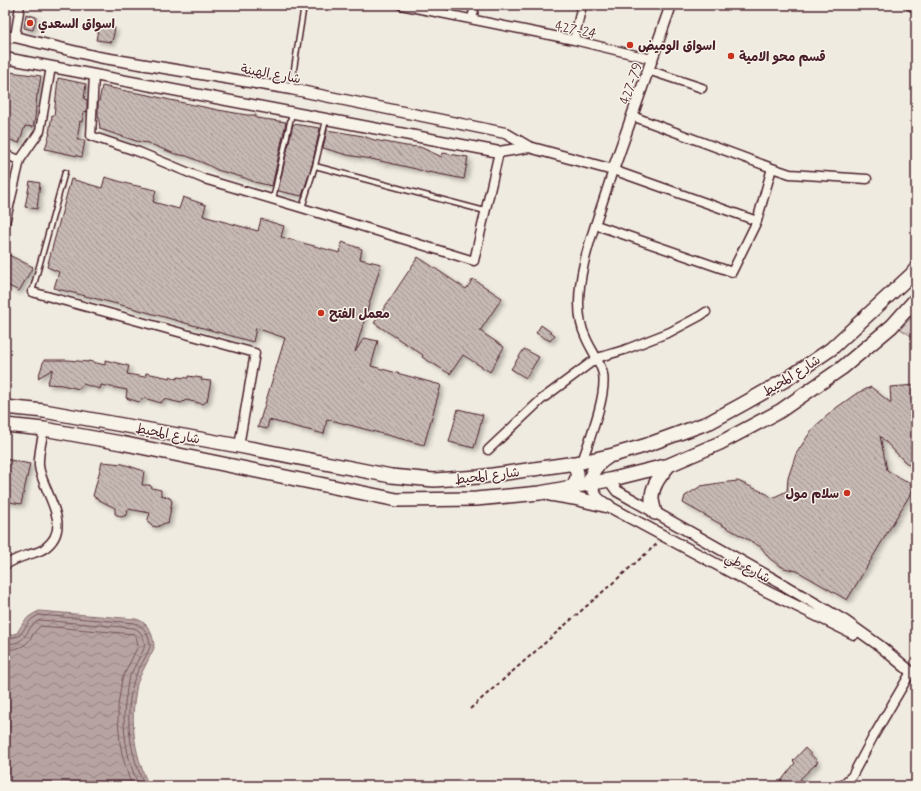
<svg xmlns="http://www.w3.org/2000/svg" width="921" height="791" font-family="Mynerve,'Playpen Sans Arabic',sans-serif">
<defs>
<pattern id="garden-furrows" width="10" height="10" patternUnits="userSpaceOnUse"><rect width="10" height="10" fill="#d8cdc6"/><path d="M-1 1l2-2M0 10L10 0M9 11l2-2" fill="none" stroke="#bbb0aa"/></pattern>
<pattern id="water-waves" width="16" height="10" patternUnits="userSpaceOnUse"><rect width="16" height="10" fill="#b7a4a2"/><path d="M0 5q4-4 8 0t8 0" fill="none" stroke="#978584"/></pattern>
<pattern id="building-back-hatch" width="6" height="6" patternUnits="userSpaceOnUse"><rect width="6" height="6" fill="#c6b8b3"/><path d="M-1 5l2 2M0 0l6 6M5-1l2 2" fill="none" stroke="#a39592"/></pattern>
<filter id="shadow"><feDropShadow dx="3" dy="3" stdDeviation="2" flood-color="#0004"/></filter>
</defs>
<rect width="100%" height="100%" fill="#f0ebe0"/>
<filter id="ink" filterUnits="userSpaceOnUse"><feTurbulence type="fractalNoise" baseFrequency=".025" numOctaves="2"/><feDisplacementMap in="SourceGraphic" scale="8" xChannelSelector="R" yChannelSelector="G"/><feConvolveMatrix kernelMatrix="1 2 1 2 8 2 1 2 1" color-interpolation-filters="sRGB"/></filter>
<g filter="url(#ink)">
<!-- built -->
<path fill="#e3dcd2" d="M5 156 8 157 12 163 5 201Z"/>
<!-- garden -->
<path fill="url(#garden-furrows)" stroke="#917678" d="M916 312V339L900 329Z"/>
<!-- water -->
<path fill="url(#water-waves)" stroke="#8b6f72" d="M39 611 136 619C148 622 154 635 154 648 153 651 151 654 150 656 146 665 140 675 137 684 136 688 136 692 135 696 130 728 136 758 149 786H5V634L9 635 17 633C24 621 26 617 39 611Z"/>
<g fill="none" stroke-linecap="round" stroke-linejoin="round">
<!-- shore -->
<path stroke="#76545b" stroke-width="1" d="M5 638H10L19 636C27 627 27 620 39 615L135 623C145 626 150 637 150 647 149 650 147 653 146 656 142 664 135 674 133 684 124 718 130 755 145 786
M5 643C28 647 25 626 40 620L134 628C141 630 146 640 144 648 144 650 141 654 140 656 136 664 131 673 128 681 127 686 127 691 126 696 121 727 126 758 139 786
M5 649C10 650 14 649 18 648 32 644 31 632 41 626L134 634 137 640 138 646 122 679 118 706V720L120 743 123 758 129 778 133 786"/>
</g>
<!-- building -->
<path fill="url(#building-back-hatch)" stroke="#4a1f2b" filter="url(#shadow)" d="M26 14 36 17 33 30 24 28Z
M99 25 115 28 112 42 96 40Z
M10 72 41 76 38 94H37L35 119 33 127 25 126 19 143 5 138V73L10 74Z
M58 78 86 84 84 99 87 100V112L84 111 82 122 80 121 77 140H85L82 157 45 149 50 133H49L52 115 54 116Z
M102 86 126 91 149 95 170 100 218 110 247 115H256V118L286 122 272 186 254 182 245 178 217 170 208 165 187 156 175 154 148 143 136 141 100 129 98 114V102H99Z
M293 124 320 128 312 165 302 196 278 191Z
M327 130 363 136 374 140 406 146 420 147 442 157 443 153 468 157 464 179 429 172 428 173 416 169 371 159 347 155 323 148Z
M105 177 128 184 156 190 153 202 179 209 183 197 206 205 203 216 258 231 261 219 284 226 281 237 340 253 342 242 362 249 360 259 381 264 355 352 364 338 378 341 371 366 441 385 424 445 327 419 324 434 269 420 267 429 258 427 285 338 256 328 253 342 125 306 54 288 59 272 47 267 71 179 102 188Z
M30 181 40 183 37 209 25 207Z
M5 253 33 267 19 291 5 284Z
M418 257 466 289 473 279 502 298 480 331 504 347 490 372 463 355 450 374 422 357 423 355 374 323Z
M541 325 555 335 550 341 536 333Z
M524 349 539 357 526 378 511 369Z
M44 360H68L88 362V361L105 365V360L129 366 127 374 145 377 146 373 170 378V376L177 379V377L188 378V376L202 378 201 380 211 381 207 401 203 404 186 400 181 403 164 399 161 403 144 398 139 402 126 398 127 390 101 385 100 389 83 384 79 389 62 385 47 384 53 369 38 378Z
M916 385V470L904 461 880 436 887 470 906 482V481L914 488 847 600 797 571 784 568 777 564 769 558 761 547 683 503 685 496 701 486 719 483 738 481 767 494 772 498 787 491 788 478 796 454 813 428 836 408 857 393 871 387 891 403 890 387Z
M458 409 483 415 474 448 449 442Z
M5 459 30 464 21 504 5 501Z
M102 462 123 464 144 471 142 485H150L152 488 161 490V495L170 498 172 501 168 524 164 523 163 524 157 527 152 526 147 522 150 513 128 509 127 515 121 517 115 514V508L101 501 93 496Z
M805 748 818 762 800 779 807 786H777L795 763 793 761Z"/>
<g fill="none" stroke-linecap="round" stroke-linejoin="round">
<!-- service casing -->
<g stroke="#4a1f2b" stroke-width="7">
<path id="service" d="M291 88 304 5
M315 166 485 211
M273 199 292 113
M302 208 315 166 326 120
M32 292 65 172"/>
</g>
<!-- minor casing -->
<g stroke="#4a1f2b" stroke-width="11">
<path id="minor" d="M401 5 574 40 652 59
M910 5 916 9
M472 19 475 5
M15 37 20 5
M574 40 582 5
M648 70 702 88
M94 75 91 136 139 152 204 179 302 208 474 261 499 152
M632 116 772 168 790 174 867 179
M5 155 20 160
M5 223 20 160 40 131 51 67
M596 225 732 272 757 221 772 168
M32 292 255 353 239 446
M488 450 542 399 597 358 624 350 670 332 700 316 706 312
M582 462C589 440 607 396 603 374 600 361 591 350 586 338 581 328 579 314 579 303 579 276 587 250 595 225 601 207 607 189 613 170L757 221
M5 565C12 561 20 557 28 555 33 553 40 552 45 548 75 526 42 492 39 466 38 454 42 441 44 429
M841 786 852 776 873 737 911 672"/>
</g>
<!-- tertiary casing -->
<g stroke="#4a1f2b" stroke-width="13">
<path id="tertiary" d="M5 37H15L98 57 291 89 505 133 529 147 613 170 671 5
M5 58 499 152 529 147
M609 480 617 491 775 580 845 621 880 646 916 676
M589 484 598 498 608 506 768 592 854 634"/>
</g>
<!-- primary casing -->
<g stroke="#4a1f2b" stroke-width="16">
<path id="primary" d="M5 407 44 411 239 446 391 476 434 480 479 477 582 462 613 455 644 446 710 422 743 404 787 379 831 349 911 275 916 269
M5 425 44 429 121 443 397 500 476 499 540 493 609 480 669 465 720 443 780 411 842 368 892 326 916 299
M572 463C579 472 579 478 572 487
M589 484C591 472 597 463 608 457
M550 494 574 498 608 506
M655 513C654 509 653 505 652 500 651 486 661 475 669 465"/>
</g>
<!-- path -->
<path stroke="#4a1f2b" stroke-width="2" stroke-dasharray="4 3" stroke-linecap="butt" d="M470 709 658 543"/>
<!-- service -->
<use href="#service" stroke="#f7f3e8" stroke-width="4"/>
<!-- minor -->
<use href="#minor" stroke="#f7f3e8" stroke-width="8"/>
<!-- tertiary -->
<use href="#tertiary" stroke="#f7f3e8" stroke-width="10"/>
<!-- primary -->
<use href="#primary" stroke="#f7f3e8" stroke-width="13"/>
</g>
</g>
<!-- markers -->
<g fill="#c8321e" stroke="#f7f3e8" stroke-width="1.5">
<circle cx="30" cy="23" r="4"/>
<circle cx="630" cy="45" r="4"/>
<circle cx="731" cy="56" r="4"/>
<circle cx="321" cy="313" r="4"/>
<circle cx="847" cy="493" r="4"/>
</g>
<g text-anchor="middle" stroke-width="3" stroke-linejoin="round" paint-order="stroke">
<!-- poi labels -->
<g font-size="13" font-weight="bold" fill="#4a1f2b" stroke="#f7f3e8" text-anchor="start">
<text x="38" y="28">اسواق السعدي</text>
<text x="638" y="50">اسواق الوميض</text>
<text x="739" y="61">قسم محو الامية</text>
<text x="329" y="318">معمل الفتح</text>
<text x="839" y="498" text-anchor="end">سلام مول</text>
</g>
<!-- street labels -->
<g font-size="13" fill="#4a1f2b" stroke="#f7f3e8">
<text transform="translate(576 29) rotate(12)" y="5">427-24</text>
<text transform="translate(271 73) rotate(10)" y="5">شارع الهبنة</text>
<text transform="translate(630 83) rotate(-71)" y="5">427-79</text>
<text transform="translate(791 375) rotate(-32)" y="5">شارع المحيط</text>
<text transform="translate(168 433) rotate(10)" y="5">شارع المحيط</text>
<text transform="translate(487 475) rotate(-7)" y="5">شارع المحيط</text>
<text transform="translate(748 567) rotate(28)" y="5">شارع طي</text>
</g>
</g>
<!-- margin -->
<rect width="921" height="791" fill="none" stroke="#f7f3e8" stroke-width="20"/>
<rect x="10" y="10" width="901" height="771" fill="none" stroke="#4a1f2b" stroke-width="1.5" filter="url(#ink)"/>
</svg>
